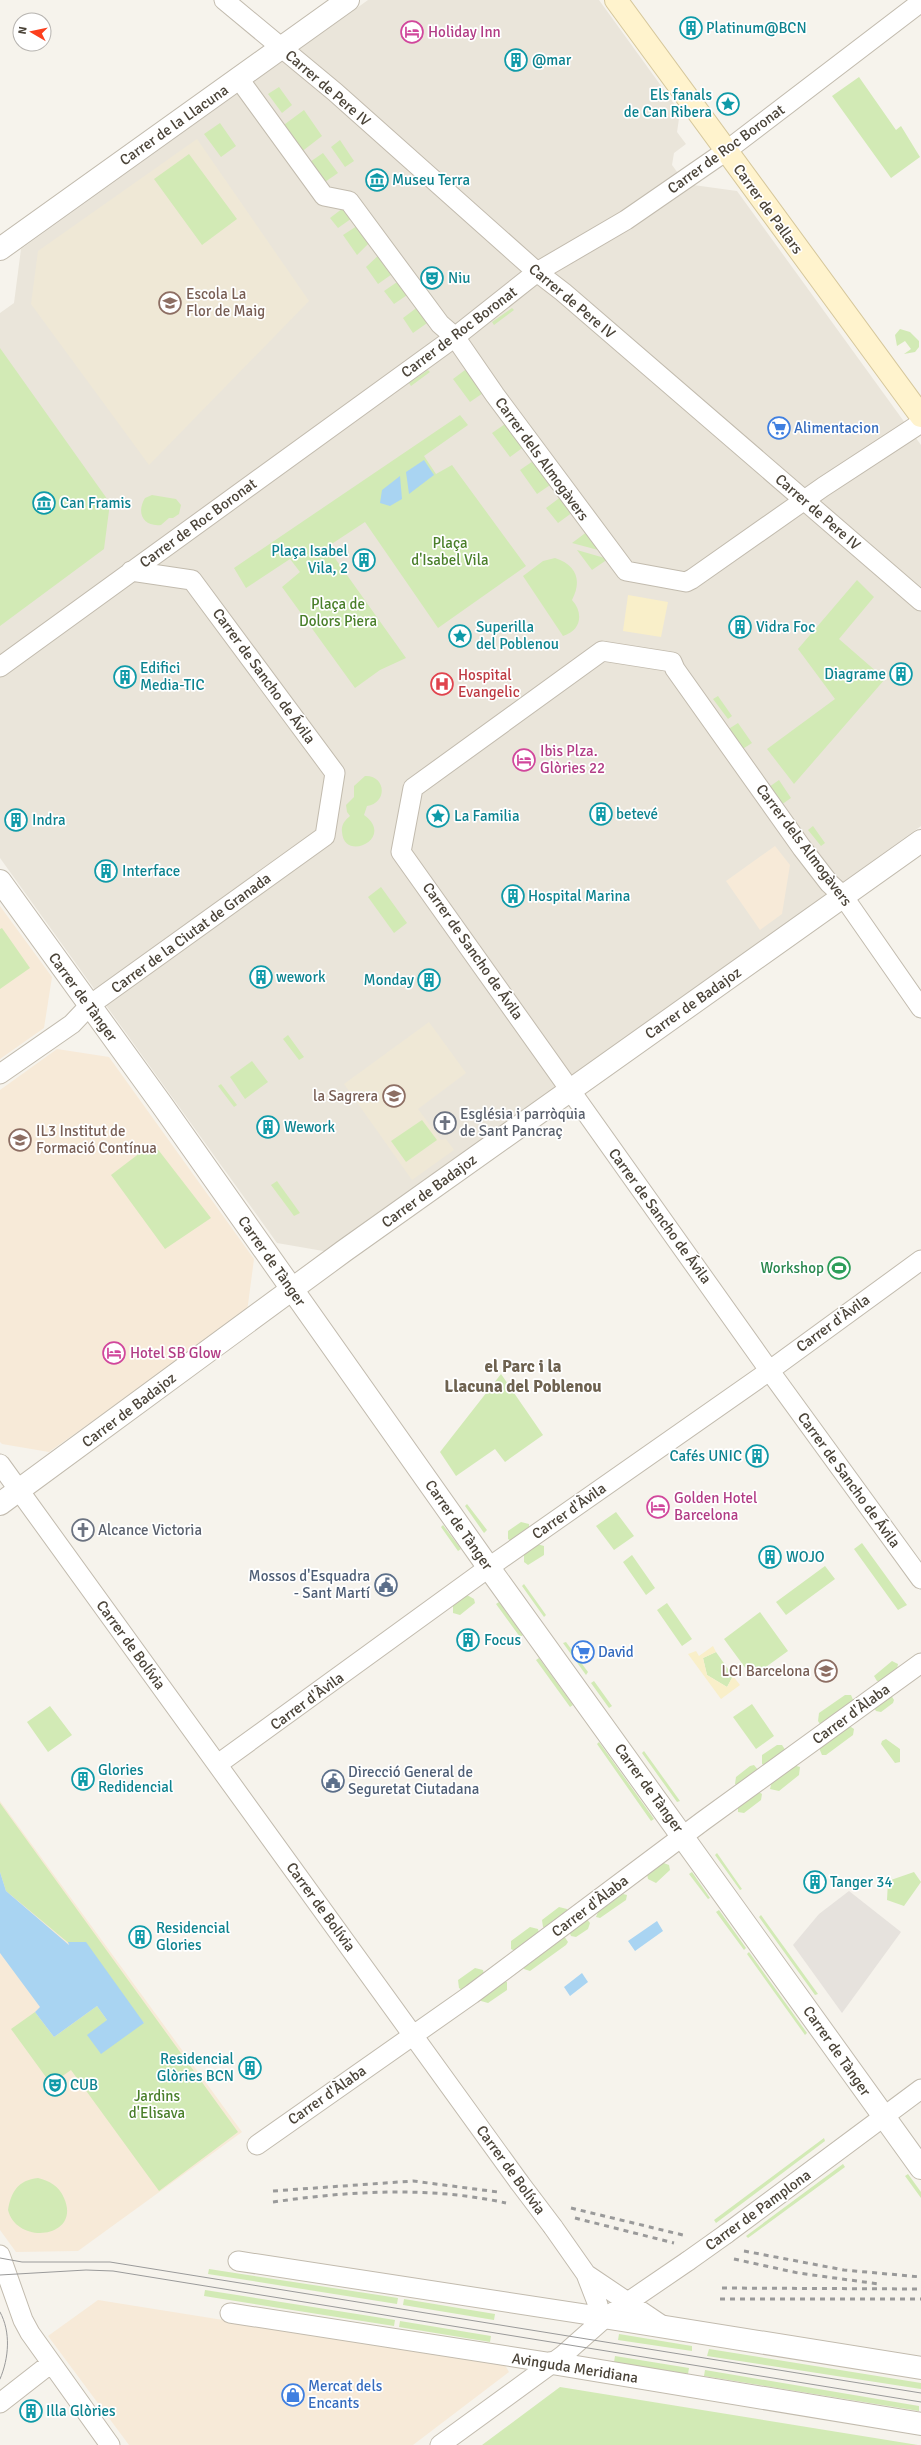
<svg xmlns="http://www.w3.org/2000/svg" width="921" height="2445" font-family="Signika,sans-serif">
<rect width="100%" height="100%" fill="#f6f3ec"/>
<!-- residential -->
<path fill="#eae5da" d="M368 0H599L680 112 677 132 686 144 674 153 672 165 686 184 737 191 921 445V826L329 1252 277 1243 0 858V313L14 303 21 249Z"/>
<!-- commercial -->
<path fill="#f7ead8" d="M775 846 790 865 782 914 760 930 726 881Z
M0 906 52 977 44 1028 0 1059Z
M57 1049 109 1057 254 1259 247 1312 49 1452 2 1444 0 1442V1090Z
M0 1801 242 2132 78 2251 16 2252 0 2230Z
M98 2300 505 2365 509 2372 413 2445H129L48 2336Z"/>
<!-- industrial -->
<path fill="#e6e2dd" d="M849 1891 901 1932 842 2013 793 1945 819 1914Z"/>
<!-- education -->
<path fill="#efe8d6" d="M197 139 309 301 149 465 31 304 38 251Z
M429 1022 466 1073 418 1109 441 1140 446 1139 454 1150 412 1180 344 1084Z"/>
<!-- green -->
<path fill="#d2eab5" d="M859 77 896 130 901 126 920 157 891 178 832 96Z
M279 87 292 105 282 113 268 94Z
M304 110 322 136 300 153 281 127Z
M220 123 236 146 221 157 204 134Z
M340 140 354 161 345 167 331 147Z
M323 153 338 173 322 184 307 164Z
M189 154 237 219 202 245 154 179Z
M347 205 355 216 338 228 330 218Z
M360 224 372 240 357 255 343 235Z
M381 253 395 272 378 284 366 267Z
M400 280 410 293 394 304 384 291Z
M419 306 430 321 413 333 403 318Z
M512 308 514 310 494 325 492 322Z
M900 329 910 332 919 341V347L915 352 904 354 911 349 905 341 897 346 895 335Z
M0 348 110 503 104 549 0 626Z
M469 367 486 391 470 402 453 379Z
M428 370 430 372 411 386 409 383Z
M460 415 468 425 424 456 436 474 452 465 526 566 438 628 365 522 327 547 406 658 380 670 355 688 282 587 300 572 290 559 246 588 234 568Z
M508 422 525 446 510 457 492 433Z
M536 459 553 483 537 494 520 470Z
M152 495 176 499 181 505 179 514 173 518H169L161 525C143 527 136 513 145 498Z
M562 496 573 512 558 523 546 508Z
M588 531 602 551 572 543Z
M577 550 608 559 592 570Z
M555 558C577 565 582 581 572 600 584 613 581 631 563 636L523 576 543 561Z
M857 580 874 597 839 639 885 679 794 784 767 749 835 699 798 649Z
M718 696 732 716 728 719 713 699Z
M738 723 752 743 741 750 727 730Z
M365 776C386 775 388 803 367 806L364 815C396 838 344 863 342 832 341 825 345 820 350 816L347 812 346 805 354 797V786Z
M779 780 791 798 781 805 769 787Z
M813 826 825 843 821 846 808 830Z
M381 887 407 923 394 933 368 897Z
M2 928 30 968 0 989V929Z
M288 1035 304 1057 299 1060 283 1039Z
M252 1061 268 1082 245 1099 230 1077Z
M221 1084 237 1105 234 1107 218 1086Z
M422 1120 437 1140 406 1162 391 1141Z
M153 1143 211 1218 165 1249 111 1175Z
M277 1181 300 1213 294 1216 271 1185Z
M501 1374 543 1435 505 1462 495 1449 456 1476 440 1452Z
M467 1504 487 1530 484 1533 465 1506Z
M616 1512 634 1536 614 1550 596 1526Z
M521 1522 529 1524V1528L511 1541 508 1539V1531Z
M443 1525 461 1549 458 1551 441 1527Z
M862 1543 907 1605 898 1610 854 1549Z
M537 1544 544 1546V1555L528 1565 524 1562V1554Z
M632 1555 655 1588 646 1595 623 1562Z
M825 1566 835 1579 786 1615 776 1602Z
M524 1584 546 1615 544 1617 522 1586Z
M467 1595 474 1599 475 1603 460 1615 453 1613V1605Z
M499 1602 523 1635 520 1637 496 1604Z
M667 1603 692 1639 682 1646 657 1610Z
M760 1612 788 1651 752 1677 724 1639Z
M566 1642 588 1672 586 1675 563 1643Z
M716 1652 733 1676 727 1687 707 1675 703 1658Z
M539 1658 573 1705 570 1707 536 1660Z
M892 1661 898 1664 897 1669 880 1681H877L874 1676Z
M594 1681 612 1706 609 1708 591 1683Z
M845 1695H851L854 1702 820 1724 818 1721 819 1713Z
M891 1695 894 1700 893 1703 881 1712 876 1711 874 1708Z
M752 1704 774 1736 756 1749 733 1717Z
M50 1706 72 1735 48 1752 27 1722Z
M848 1725 854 1729 853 1735 826 1755H822L819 1748Z
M886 1739 900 1749V1762L895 1763 881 1744 882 1741Z
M599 1742 654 1819 651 1821 597 1744Z
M777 1745H782L786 1751 765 1766 762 1764V1755Z
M644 1751 680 1801 677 1802 642 1753Z
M754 1765 759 1771 738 1786 735 1784 736 1777 750 1766Z
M793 1765 800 1767 799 1775 779 1791 770 1789 772 1781Z
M759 1792 762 1794 761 1800 744 1813 738 1812V1805Z
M0 1803 238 2132 159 2191 71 2070 51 2084 11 2029 35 2012 54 2037 97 2006 107 2020 144 2023 71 1945 6 1891 0 1872Z
M717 1853 742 1889 740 1890 715 1855Z
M661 1862 669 1865 670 1870 656 1883 648 1879 647 1874Z
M692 1872 710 1898 708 1899 689 1874Z
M914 1872 921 1882 904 1906 887 1900 888 1881Z
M623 1894 627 1895 626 1900 600 1918 596 1917 598 1912Z
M559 1907 567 1909 568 1913 546 1929 543 1927 542 1920Z
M719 1910 746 1948 744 1950 716 1912Z
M761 1915 818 1994 815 1995 759 1917Z
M587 1919 590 1923 588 1929 576 1937 571 1936 569 1931Z
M530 1927 538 1929 539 1933 515 1951 511 1949V1941Z
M564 1936 568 1942 566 1945 530 1971 524 1969 523 1966Z
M749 1952 807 2033 805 2035 747 1954Z
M475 1968 483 1970 484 1974 462 1990 459 1988 458 1980Z
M503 1980 507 1982V1990L488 2003 481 2001 480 1997Z
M824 2138 825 2141 716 2223 714 2220Z
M843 2164 845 2167 748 2238 746 2236Z
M908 2174 921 2192V2198L905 2176Z
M38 2178C50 2181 59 2186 64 2198 82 2238 17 2246 8 2210 11 2192 18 2180 38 2178Z
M209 2269 398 2298 397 2304 208 2274Z
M205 2290 395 2320 394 2326 204 2296Z
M404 2299 495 2314 494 2320 403 2305Z
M400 2321 491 2336 490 2342 399 2327Z
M619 2334 692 2346V2351L618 2340Z
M709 2349 921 2383V2389L707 2356Z
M615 2356 689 2368 688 2374 614 2362Z
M705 2370 919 2406V2411L704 2376Z
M560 2387 918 2445H482Z"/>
<!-- sand -->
<path fill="#f9efc9" d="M628 595 668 602 661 637 623 631Z
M713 1646 716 1652 703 1658 707 1675 727 1687 733 1676 740 1685 721 1699 688 1654 696 1651 699 1656Z"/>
<!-- water -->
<path fill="#a9d4f2" d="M424 460 434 475 409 494 406 472Z
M400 476 402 499 390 506 380 503 382 490Z
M0 1872 6 1891 69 1945 68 1942H86L144 2023 101 2054 87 2035 107 2020 97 2006 54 2037 35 2012 40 2007 0 1953Z
M657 1921 663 1931 635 1951 628 1941Z
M582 1973 588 1982 570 1996 564 1987Z"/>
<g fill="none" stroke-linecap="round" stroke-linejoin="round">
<!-- minor casing -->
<g stroke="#c2bbae" stroke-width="21">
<path id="minor" d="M224 0 335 92 537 272 563 292 921 601
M239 79 324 196 349 201 440 324 455 337 495 395 626 571 686 582 692 579 823 487 921 423
M0 667 455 337 537 272 626 220 726 151 921 2
M921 1008 843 896 829 883 802 848 675 669 672 662 602 651 413 788 401 852 769 1370 921 1579
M0 1074 72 1024 90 1005 325 836 335 773 192 580 131 571
M0 1464 519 2182
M218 1764 495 1563 762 1376 921 1260
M257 2145 472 1994 703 1821 921 1663
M553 2227 586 2274 663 2326
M726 2234 921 2089
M0 2255 23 2320 30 2333 110 2445
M238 2261 597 2316
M586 2274 598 2305 593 2327
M230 2313 552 2363
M0 2403 50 2364
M440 2445 562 2356 606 2317 688 2261"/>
</g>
<!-- tertiary casing -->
<g stroke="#c2bbae" stroke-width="24">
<path id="tertiary" d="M0 249 348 0
M0 881 162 1105 489 1568 921 2168
M0 1504 344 1251 921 841
M597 2316 921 2368
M552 2363 921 2424"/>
</g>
<!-- secondary casing -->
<g stroke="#d6c79b" stroke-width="24">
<path id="secondary" d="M616 0 921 416"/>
</g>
<!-- minor -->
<use href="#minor" stroke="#fff" stroke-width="19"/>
<!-- tertiary -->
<use href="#tertiary" stroke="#fff" stroke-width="22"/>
<!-- secondary -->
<use href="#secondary" stroke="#fff3cd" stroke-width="22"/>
<!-- tram -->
<path stroke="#9a9a9a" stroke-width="1" d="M0 2258 22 2262H110L921 2393
M0 2275 86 2270 113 2271 921 2402
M0 2312C11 2332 9 2358 0 2379"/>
<!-- rail -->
<path stroke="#9a9a9a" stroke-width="3" stroke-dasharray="5 5" stroke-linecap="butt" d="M273 2191 413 2181 498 2192
M273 2202C350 2191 429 2186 506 2203
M571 2208 683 2235
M575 2218 674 2243
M744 2251 844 2270 921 2277
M734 2259 798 2273 879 2284
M722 2288 921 2289
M720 2299H921"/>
<!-- minor-bridge casing -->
<g stroke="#c2bbae" stroke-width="21" stroke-linecap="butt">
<path id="minor-bridge" d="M519 2182 553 2227
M688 2261 726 2234"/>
</g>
<!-- minor-bridge -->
<use href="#minor-bridge" stroke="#fff" stroke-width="19"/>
</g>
<!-- icons -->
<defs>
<g id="building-ring" transform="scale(1.15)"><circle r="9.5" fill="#fff" stroke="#0f9aa8" stroke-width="1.5"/><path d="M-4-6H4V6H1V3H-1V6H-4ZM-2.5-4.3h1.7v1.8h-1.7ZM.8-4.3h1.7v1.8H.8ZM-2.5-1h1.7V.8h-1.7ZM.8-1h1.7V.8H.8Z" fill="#0f9aa8"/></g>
<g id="hotel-ring" transform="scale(1.15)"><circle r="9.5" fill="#fff" stroke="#d1479c" stroke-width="1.5"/><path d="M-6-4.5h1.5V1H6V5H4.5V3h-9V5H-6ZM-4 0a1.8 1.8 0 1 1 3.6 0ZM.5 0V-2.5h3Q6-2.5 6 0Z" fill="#d1479c"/></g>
<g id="sight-ring" transform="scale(1.15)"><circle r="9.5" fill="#fff" stroke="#0f9aa8" stroke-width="1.5"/><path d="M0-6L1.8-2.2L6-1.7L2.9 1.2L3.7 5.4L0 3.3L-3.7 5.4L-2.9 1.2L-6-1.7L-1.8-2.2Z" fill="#0f9aa8"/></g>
<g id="museum-ring" transform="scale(1.15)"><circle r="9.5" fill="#fff" stroke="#0f9aa8" stroke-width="1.5"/><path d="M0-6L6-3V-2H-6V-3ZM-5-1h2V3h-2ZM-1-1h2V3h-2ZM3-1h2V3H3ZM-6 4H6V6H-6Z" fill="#0f9aa8"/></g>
<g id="theatre-ring" transform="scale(1.15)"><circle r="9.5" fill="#fff" stroke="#0f9aa8" stroke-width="1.5"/><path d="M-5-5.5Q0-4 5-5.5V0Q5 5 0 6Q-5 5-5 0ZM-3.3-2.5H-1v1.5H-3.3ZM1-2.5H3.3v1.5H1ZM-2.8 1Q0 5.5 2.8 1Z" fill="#0f9aa8"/></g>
<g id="school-ring" transform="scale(1.15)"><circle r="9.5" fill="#fff" stroke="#8d6e63" stroke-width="1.5"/><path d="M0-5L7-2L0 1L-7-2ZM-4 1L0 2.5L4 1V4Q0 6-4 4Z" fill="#8d6e63"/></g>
<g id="supermarket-ring" transform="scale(1.15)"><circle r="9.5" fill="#fff" stroke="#3f7fe0" stroke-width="1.5"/><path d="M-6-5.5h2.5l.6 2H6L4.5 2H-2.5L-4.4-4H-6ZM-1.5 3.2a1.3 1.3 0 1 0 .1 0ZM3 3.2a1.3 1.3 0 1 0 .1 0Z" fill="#3f7fe0"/></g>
<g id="hospital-ring" transform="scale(1.15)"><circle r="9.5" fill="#fff" stroke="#e0444e" stroke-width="1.5"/><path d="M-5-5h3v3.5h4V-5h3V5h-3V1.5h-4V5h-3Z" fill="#e0444e"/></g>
<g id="church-ring" transform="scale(1.15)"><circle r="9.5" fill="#fff" stroke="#6b7280" stroke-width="1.5"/><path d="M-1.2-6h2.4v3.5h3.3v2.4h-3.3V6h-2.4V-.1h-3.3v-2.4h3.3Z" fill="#6b7280"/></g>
<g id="university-ring" transform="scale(1.15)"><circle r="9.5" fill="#fff" stroke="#8d6e63" stroke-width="1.5"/><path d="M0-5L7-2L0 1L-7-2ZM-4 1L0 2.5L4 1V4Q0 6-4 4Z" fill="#8d6e63"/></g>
<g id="stadium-ring" transform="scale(1.15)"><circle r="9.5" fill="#fff" stroke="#2e9e5b" stroke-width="1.5"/><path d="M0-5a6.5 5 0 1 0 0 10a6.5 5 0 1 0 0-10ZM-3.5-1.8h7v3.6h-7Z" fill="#2e9e5b"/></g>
<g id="civic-ring" transform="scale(1.15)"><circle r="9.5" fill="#fff" stroke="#5c6f8a" stroke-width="1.5"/><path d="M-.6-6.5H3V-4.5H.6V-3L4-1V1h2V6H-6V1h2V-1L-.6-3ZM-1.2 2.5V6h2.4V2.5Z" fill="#5c6f8a"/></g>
<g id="shop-ring" transform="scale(1.15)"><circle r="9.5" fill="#fff" stroke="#3f7fe0" stroke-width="1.5"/><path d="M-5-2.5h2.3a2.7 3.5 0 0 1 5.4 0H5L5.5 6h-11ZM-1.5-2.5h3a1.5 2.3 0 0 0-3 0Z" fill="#3f7fe0"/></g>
</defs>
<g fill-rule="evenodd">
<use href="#building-ring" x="691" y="28"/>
<use href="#hotel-ring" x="412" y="32"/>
<use href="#building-ring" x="516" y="60"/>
<use href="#sight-ring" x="728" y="104"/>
<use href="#museum-ring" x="377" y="180"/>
<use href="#theatre-ring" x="432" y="278"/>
<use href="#school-ring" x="170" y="303"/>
<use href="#supermarket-ring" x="779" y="428"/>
<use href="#museum-ring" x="44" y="503"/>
<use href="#building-ring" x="364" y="560"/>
<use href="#building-ring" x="740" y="627"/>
<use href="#sight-ring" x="460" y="636"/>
<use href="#building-ring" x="901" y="674"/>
<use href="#building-ring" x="125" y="677"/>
<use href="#hospital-ring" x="442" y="684"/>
<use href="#hotel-ring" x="524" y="760"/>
<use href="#building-ring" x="601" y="814"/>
<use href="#sight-ring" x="438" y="816"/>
<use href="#building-ring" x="16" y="820"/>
<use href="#building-ring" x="106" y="871"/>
<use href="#building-ring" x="513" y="896"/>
<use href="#building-ring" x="261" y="977"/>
<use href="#building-ring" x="429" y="980"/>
<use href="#school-ring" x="394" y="1096"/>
<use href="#church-ring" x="445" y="1123"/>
<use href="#building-ring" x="268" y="1127"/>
<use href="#university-ring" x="20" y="1140"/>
<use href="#stadium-ring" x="839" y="1268"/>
<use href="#hotel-ring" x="114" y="1353"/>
<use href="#building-ring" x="757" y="1456"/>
<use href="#hotel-ring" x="658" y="1507"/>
<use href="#church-ring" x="83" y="1530"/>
<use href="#building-ring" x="770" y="1557"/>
<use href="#civic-ring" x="386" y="1585"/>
<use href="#building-ring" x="468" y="1640"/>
<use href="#supermarket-ring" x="583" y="1652"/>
<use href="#university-ring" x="826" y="1671"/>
<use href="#building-ring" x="83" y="1779"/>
<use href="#civic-ring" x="333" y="1781"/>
<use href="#building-ring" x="815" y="1882"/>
<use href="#building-ring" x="140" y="1937"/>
<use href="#building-ring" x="250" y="2068"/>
<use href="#theatre-ring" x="55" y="2085"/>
<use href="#shop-ring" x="293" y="2395"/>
<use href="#building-ring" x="31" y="2411"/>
</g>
<g text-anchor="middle" stroke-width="3.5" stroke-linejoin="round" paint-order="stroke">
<!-- culture labels -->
<g font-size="15" fill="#0d838f" stroke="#fff" text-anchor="start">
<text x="706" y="33">Platinum@BCN</text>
<text x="532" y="65">@mar</text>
<text x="712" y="100" text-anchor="end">Els fanals<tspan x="712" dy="17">de Can Ribera</tspan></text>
<text x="392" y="185">Museu Terra</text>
<text x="448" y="283">Niu</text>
<text x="60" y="508">Can Framis</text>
<text x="348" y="556" text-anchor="end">Plaça Isabel<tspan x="348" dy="17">Vila, 2</tspan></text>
<text x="476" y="632">Superilla<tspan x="476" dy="17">del Poblenou</tspan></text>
<text x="756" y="632">Vidra Foc</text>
<text x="140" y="673">Edifici<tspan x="140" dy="17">Media-TIC</tspan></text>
<text x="886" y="679" text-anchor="end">Diagrame</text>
<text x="616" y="819">betevé</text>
<text x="454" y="821">La Familia</text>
<text x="32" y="825">Indra</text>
<text x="122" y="876">Interface</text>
<text x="528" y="901">Hospital Marina</text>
<text x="276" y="982">wework</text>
<text x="414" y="985" text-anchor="end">Monday</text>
<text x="284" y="1132">Wework</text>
<text x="742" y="1461" text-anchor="end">Cafés UNIC</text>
<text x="786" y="1562">WOJO</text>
<text x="484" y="1645">Focus</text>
<text x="98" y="1775">Glories<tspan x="98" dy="17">Redidencial</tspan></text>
<text x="830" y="1887">Tanger 34</text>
<text x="156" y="1933">Residencial<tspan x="156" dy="17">Glories</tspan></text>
<text x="234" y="2064" text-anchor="end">Residencial<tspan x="234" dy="17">Glòries BCN</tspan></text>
<text x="70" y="2090">CUB</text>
<text x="46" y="2416">Illa Glòries</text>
</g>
<!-- hotel labels -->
<g font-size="15" fill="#b23c85" stroke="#fff" text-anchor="start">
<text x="428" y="37">Holiday Inn</text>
<text x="540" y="756">Ibis Plza.<tspan x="540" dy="17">Glòries 22</tspan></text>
<text x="130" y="1358">Hotel SB Glow</text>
<text x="674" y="1503">Golden Hotel<tspan x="674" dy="17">Barcelona</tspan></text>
</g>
<!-- street labels -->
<g font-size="15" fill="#4b4439" stroke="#fff">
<text transform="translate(328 88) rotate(41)" y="5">Carrer de Pere IV</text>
<text transform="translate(174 125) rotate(-35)" y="5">Carrer de la Llacuna</text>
<text transform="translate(726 149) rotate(-36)" y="5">Carrer de Roc Boronat</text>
<text transform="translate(768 209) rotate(54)" y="5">Carrer de Pallars</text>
<text transform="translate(572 301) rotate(40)" y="5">Carrer de Pere IV</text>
<text transform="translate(459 332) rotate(-37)" y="5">Carrer de Roc Boronat</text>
<text transform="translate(542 459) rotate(54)" y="5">Carrer dels Almogàvers</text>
<text transform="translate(818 512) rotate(41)" y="5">Carrer de Pere IV</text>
<text transform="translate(198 523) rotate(-36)" y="5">Carrer de Roc Boronat</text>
<text transform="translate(264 676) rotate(54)" y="5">Carrer de Sancho de Ávila</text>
<text transform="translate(804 845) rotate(53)" y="5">Carrer dels Almogàvers</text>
<text transform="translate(191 933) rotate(-36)" y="5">Carrer de la Ciutat de Granada</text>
<text transform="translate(473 951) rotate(55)" y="5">Carrer de Sancho de Ávila</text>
<text transform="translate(83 997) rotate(54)" y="5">Carrer de Tànger</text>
<text transform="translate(693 1003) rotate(-35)" y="5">Carrer de Badajoz</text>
<text transform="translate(429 1191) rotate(-36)" y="5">Carrer de Badajoz</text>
<text transform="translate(660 1216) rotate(54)" y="5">Carrer de Sancho de Ávila</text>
<text transform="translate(272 1261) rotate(55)" y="5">Carrer de Tànger</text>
<text transform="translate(833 1323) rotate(-36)" y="5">Carrer d'Àvila</text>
<text transform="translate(129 1410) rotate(-37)" y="5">Carrer de Badajoz</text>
<text transform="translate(849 1480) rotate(54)" y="5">Carrer de Sancho de Ávila</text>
<text transform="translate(569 1511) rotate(-35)" y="5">Carrer d'Àvila</text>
<text transform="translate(459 1525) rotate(55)" y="5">Carrer de Tànger</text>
<text transform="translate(131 1645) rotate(54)" y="5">Carrer de Bolívia</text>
<text transform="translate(307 1701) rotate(-36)" y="5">Carrer d'Àvila</text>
<text transform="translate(851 1714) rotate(-36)" y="5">Carrer d'Àlaba</text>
<text transform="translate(649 1788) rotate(54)" y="5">Carrer de Tànger</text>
<text transform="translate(590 1906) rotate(-37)" y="5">Carrer d'Àlaba</text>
<text transform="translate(321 1907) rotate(54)" y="5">Carrer de Bolívia</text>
<text transform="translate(837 2051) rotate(55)" y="5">Carrer de Tànger</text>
<text transform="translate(327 2095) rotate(-35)" y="5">Carrer d'Àlaba</text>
<text transform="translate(511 2170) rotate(54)" y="5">Carrer de Bolívia</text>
<text transform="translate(758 2210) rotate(-36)" y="5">Carrer de Pamplona</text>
<text transform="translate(575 2368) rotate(9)" y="5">Avinguda Meridiana</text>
</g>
<!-- education labels -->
<g font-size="15" fill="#785e54" stroke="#fff" text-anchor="start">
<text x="186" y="299">Escola La<tspan x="186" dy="17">Flor de Maig</tspan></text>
<text x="378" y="1101" text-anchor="end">la Sagrera</text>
<text x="36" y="1136">IL3 Institut de<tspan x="36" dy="17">Formació Contínua</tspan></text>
<text x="810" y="1676" text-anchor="end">LCI Barcelona</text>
</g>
<!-- shop labels -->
<g font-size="15" fill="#366cbe" stroke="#fff" text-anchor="start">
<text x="794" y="433">Alimentacion</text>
<text x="598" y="1657">David</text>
<text x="308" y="2391">Mercat dels<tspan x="308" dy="17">Encants</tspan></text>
</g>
<!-- park labels -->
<g font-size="15" fill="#4a7f2a" stroke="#fff">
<text x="450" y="548">Plaça<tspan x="450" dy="17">d'Isabel Vila</tspan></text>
<text x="338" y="609">Plaça de<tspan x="338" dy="17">Dolors Piera</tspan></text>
<text x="157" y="2101">Jardins<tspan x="157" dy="17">d'Elisava</tspan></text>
</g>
<!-- health labels -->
<g font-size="15" fill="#be3a42" stroke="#fff" text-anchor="start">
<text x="458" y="680">Hospital<tspan x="458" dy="17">Evangelic</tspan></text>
</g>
<!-- worship labels -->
<g font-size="15" fill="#5b616d" stroke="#fff" text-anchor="start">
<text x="460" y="1119">Església i parròquia<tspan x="460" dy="17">de Sant Pancraç</tspan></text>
<text x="98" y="1535">Alcance Victoria</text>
</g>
<!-- leisure labels -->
<g font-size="15" fill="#27864d" stroke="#fff" text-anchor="end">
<text x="824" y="1273">Workshop</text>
</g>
<!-- service labels -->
<g font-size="15" fill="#4e5e75" stroke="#fff" text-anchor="end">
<text x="370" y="1581">Mossos d'Esquadra<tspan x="370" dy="17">- Sant Martí</tspan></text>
<text x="348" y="1777" text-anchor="start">Direcció General de<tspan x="348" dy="17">Seguretat Ciutadana</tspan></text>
</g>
<!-- quarter labels -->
<g font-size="17" font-weight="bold" fill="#6e6250" stroke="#fff">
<text x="523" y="1372">el Parc i la<tspan x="523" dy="20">Llacuna del Poblenou</tspan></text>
</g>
</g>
<!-- north arrow -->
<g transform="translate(32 32) rotate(279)"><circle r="19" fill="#ffffff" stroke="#b7b4b0"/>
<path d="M0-3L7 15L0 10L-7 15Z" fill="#fc3f1d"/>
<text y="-6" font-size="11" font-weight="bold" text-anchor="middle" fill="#4b4439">N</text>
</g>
</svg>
